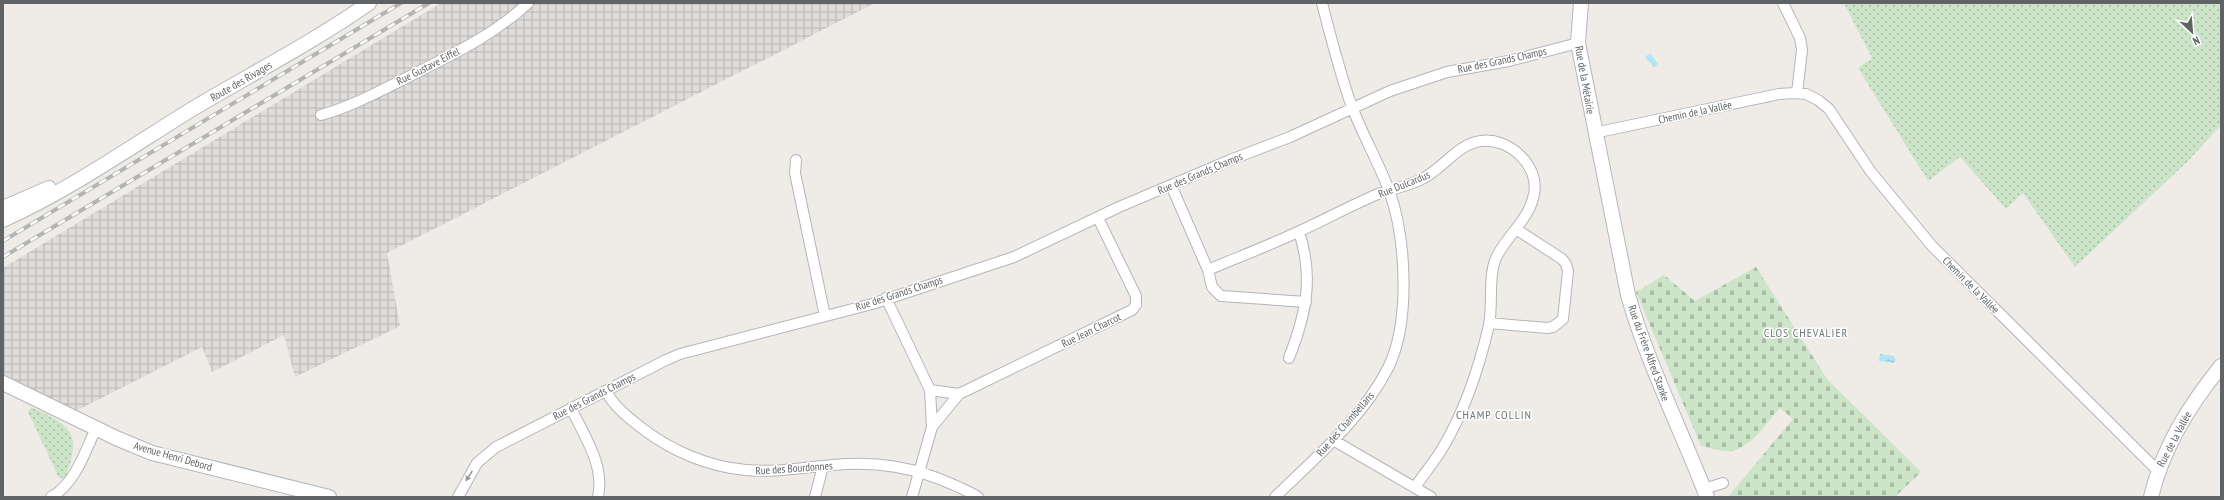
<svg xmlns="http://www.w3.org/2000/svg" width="2224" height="500" font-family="'PT Sans Narrow',sans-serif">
<defs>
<pattern id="industrial-grid" width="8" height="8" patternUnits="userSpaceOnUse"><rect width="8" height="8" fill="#dfdcda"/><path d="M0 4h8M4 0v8" fill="none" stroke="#b8b6b5"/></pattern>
<pattern id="grass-dots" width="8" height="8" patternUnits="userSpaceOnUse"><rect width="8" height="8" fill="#cce4c7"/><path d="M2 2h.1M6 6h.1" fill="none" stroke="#a9bca5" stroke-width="1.8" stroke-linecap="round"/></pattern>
<pattern id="cemetery-stones" width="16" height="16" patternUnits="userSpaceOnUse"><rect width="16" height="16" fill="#cce4c7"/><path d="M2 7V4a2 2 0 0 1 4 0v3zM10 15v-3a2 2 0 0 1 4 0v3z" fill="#a9bca5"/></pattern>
<pattern id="water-ripples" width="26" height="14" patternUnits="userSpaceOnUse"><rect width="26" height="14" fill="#b1e4f6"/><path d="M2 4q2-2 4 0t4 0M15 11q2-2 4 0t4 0" fill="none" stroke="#93bccb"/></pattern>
</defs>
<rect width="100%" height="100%" fill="#efece8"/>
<!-- industrial -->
<path fill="url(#industrial-grid)" d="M441 3H875L387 253 400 326 295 377 284 335 212 372 202 347 68 415 3 383V268Z"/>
<!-- grass -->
<path fill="url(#grass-dots)" d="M1844 3H2221V125L2188 161 2075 267 2023 193 2006 209 1960 157 1928 181 1858 68 1872 58Z
M31 407C71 425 83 433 65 478H59L28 412Z"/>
<!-- cemetery -->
<path fill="url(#cemetery-stones)" d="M1756 267 1827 379 1921 472 1895 497H1728L1793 419 1780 408C1768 421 1755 442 1738 449 1727 454 1711 448 1701 446L1636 292 1664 275 1695 301Z"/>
<!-- water -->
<path fill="url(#water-ripples)" d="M1650 53 1658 64 1654 67 1645 57Z
M1880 354 1894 356 1896 360 1893 363 1879 361Z"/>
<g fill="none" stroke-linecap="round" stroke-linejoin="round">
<!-- street casing -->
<g stroke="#b3b5b8" stroke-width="12">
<path id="street" d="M1783 3 1800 38 1802 50 1797 93
M321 115C353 106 382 90 412 75 453 54 494 35 528 3
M1594 133 1779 94 1795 93 1806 94 1818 100 1829 109 1871 172 1932 246 2157 470
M796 160 795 173 825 316
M1171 185 1208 270C1239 257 1270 245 1300 231 1326 219 1352 205 1378 194 1392 189 1408 186 1422 179 1443 169 1457 144 1481 141 1509 137 1540 166 1534 194 1530 219 1506 236 1496 258 1488 276 1493 306 1489 325 1479 368 1465 411 1442 449 1434 462 1424 474 1415 487
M1208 270 1212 287 1221 296 1306 302
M886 298 930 390 959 394 1132 310 1136 305V296L1098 218
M1489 323 1547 328 1553 327 1563 319 1568 271 1566 264 1562 259 1516 229
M1289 358C1306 315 1314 277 1299 232
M606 391C614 407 629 418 643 429 672 451 709 467 746 470 776 473 804 467 833 465 877 461 914 467 954 485 962 489 971 492 978 497
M571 408C584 436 605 465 598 497
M932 427 959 394
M1333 440 1431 497
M1704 489 1723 483
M51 497C75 484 85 452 96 428
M458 497 477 463 496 447 666 360 680 354 872 304 1014 257 1119 207 1230 160 1290 137 1390 91 1447 72 1509 61 1578 43
M815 497 823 466
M912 497 932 427 930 390
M1275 497C1315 458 1362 419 1388 368 1411 322 1406 237 1389 190 1378 162 1363 135 1352 107 1340 74 1331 38 1322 3"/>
</g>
<!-- secondary casing -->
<g stroke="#b4b7ba" stroke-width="16">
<path id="secondary" d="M1581 3 1578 43 1628 295C1648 365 1681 429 1707 497
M3 208 49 188
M3 220C69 190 128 149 189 111 249 75 312 43 369 3
M3 383 116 438 152 453 329 497
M2151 497C2163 447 2189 406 2221 366"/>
</g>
<!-- street -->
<use href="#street" stroke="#fff" stroke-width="10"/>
<!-- secondary -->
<use href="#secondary" stroke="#fff" stroke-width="14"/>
<!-- rail casing -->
<g stroke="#b3b4b4" stroke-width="4">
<path id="rail" d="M3 241 401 3
M3 257 429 3"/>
</g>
<!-- rail -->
<use href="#rail" stroke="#fff" stroke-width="2.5" stroke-dasharray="8" stroke-linecap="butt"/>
</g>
<!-- one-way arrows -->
<defs><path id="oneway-solid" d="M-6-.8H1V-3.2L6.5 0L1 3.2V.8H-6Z"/></defs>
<use fill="#979a9c" href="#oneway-solid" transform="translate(469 476) rotate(123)"/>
<g text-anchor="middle" stroke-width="3" stroke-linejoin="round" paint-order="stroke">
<!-- street labels -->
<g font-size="11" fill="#5f6366" stroke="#fff">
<text transform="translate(1502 60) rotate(-12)" y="4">Rue des Grands Champs</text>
<text transform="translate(428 66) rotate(-27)" y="4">Rue Gustave Eiffel</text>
<text transform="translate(1585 80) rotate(80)" y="4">Rue de la Métairie</text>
<text transform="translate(241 81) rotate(-30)" y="4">Route des Rivages</text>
<text transform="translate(1695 112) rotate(-12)" y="4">Chemin de la Vallée</text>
<text transform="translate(1200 173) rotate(-23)" y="4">Rue des Grands Champs</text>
<text transform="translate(1404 184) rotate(-22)" y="4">Rue Dulcardus</text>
<text transform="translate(1971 285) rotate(45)" y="4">Chemin de la Vallée</text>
<text transform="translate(899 293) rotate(-18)" y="4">Rue des Grands Champs</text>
<text transform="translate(1091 330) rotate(-26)" y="4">Rue Jean Charcot</text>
<text transform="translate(1649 353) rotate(70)" y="4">Rue du Frère Alfred Stanke</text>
<text transform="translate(594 396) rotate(-27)" y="4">Rue des Grands Champs</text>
<text transform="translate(1345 424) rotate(-49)" y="4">Rue des Chambellans</text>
<text transform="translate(2174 439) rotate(-62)" y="4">Rue de la Vallée</text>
<text transform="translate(173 456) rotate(16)" y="4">Avenue Henri Debord</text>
<text transform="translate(794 468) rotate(-4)" y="4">Rue des Bourdonnes</text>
</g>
<!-- neighbourhood labels -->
<g font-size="12" letter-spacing="1" fill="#707678" stroke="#fff">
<text x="1806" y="337">CLOS CHEVALIER</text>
<text x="1494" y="419">CHAMP COLLIN</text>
</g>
</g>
<!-- border -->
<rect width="2224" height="500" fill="none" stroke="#5f6366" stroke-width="8"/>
<!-- north arrow -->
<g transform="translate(2192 32) rotate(154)" stroke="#ffffff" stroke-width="3" paint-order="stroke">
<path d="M0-3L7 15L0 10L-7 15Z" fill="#5f6366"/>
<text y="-6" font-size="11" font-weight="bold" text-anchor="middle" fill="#5f6366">N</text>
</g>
</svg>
